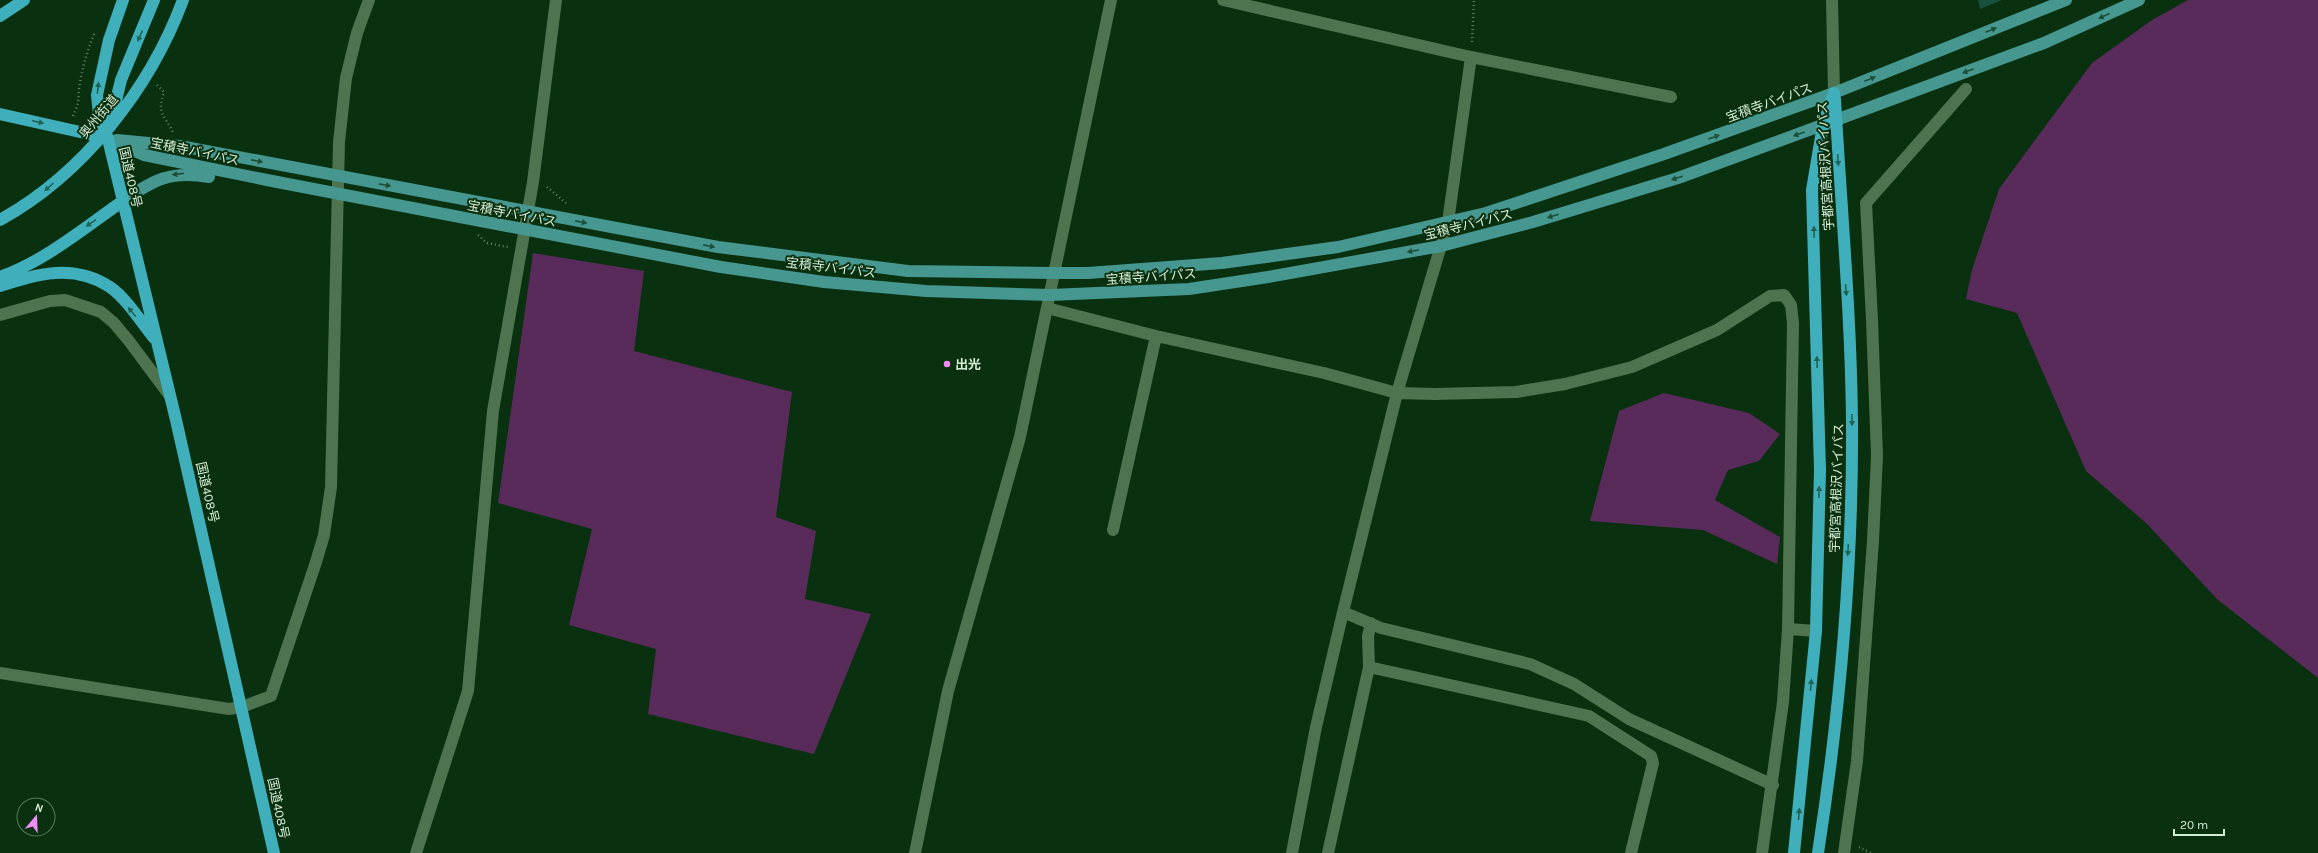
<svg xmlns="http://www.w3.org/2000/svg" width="2318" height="853" font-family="Karla,'Noto Sans JP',sans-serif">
<rect width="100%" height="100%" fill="#09300f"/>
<!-- green -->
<path fill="#592b5b" d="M2188 0H2318V678L2218 600 2146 523 2086 471 2017 313 1966 299 1972 270 1999 189 2092 63 2152 20Z
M533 253 644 271 634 351 792 392 776 517 816 531 805 599 871 614 814 754 648 714 656 649 569 625 592 529 498 503Z
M1664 393 1749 413 1780 434 1759 461 1728 470 1715 500 1780 537 1777 564 1703 530 1590 521 1619 411Z"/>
<!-- building -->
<path fill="#16523d" d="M1978 0H2002L1980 9Z"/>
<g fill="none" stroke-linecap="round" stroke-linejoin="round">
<!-- path -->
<path stroke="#607f63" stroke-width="2.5" stroke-dasharray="1 3" stroke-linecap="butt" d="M1472 42 1474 0
M157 85 164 92C157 114 163 113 173 132
M73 116C81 100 77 99 80 83 83 65 88 48 95 32
M547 187 566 203
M478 235 487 243 508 247
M1859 847 1871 853"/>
<!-- minor -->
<path stroke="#4d734f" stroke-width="12" d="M1223 0 1471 57 1671 97
M1832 0 1834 93
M1047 308 1156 336 1324 373 1397 393 1435 394 1516 392 1565 384 1632 367 1717 330 1770 296 1784 295 1791 305 1793 323 1788 629 1783 702 1762 853
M0 315 50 301 65 300 101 312 114 323 129 341 170 396
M1113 530 1156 336
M1343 612 1381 628 1530 664 1574 684 1629 719 1773 785
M1788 629 1816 631
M1369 667 1589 716 1651 756 1653 763 1631 853
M0 673 229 709 242 707 271 696 316 562 324 535 331 487 339 142 346 78 357 33 369 0
M416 853 468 691 493 411 533 182 556 0
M915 853 948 691 1020 437 1111 0
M1292 853 1316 727 1343 612 1397 393 1448 222 1471 57
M1328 853 1369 667 1368 636 1371 623
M1844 853 1857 761 1873 541 1877 456 1872 320 1866 203 1966 89"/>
<!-- major -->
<path stroke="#459790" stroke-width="12" d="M108 139 144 155 272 181 721 267 824 282 926 291 1050 295 1189 289 1268 277 1441 246 1533 222 1678 178 1836 120 2044 43 2139 0
M117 140 180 146 718 247 908 271 1054 273H1088L1222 263 1338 247 1486 213 1664 154 1834 93 2066 0
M123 201C153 180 171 170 209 177"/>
<!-- highway -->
<path stroke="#40afbc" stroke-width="12" d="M123 0 109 40 97 95 99 115 108 139 176 420 274 853
M0 16 24 0
M0 114 107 138
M110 125 121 80 154 0
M0 220C83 174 150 89 183 0
M0 277C45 261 84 228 123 201
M0 286C38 274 73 263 110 287 127 299 141 322 154 338
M1794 853 1816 631 1820 470 1812 190 1823 125 1834 93
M1818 853C1840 711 1853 566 1852 421 1851 314 1841 206 1835 99"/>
</g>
<!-- one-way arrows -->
<defs><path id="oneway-solid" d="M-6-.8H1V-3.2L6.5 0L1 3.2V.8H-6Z"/></defs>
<g fill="#1b4f36">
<use href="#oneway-solid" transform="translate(2104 16) rotate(156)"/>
<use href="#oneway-solid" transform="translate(1991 30) rotate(-22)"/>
<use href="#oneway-solid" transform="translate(1968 71) rotate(160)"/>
<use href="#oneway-solid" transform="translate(1870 79) rotate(-22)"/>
<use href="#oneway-solid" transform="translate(1799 134) rotate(160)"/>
<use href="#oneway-solid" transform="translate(1714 137) rotate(-20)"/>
<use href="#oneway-solid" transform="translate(257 161) rotate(11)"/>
<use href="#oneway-solid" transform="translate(178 174) rotate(173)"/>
<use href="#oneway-solid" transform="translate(1677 178) rotate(162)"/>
<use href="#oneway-solid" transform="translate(385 185) rotate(11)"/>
<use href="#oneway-solid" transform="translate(1553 216) rotate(162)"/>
<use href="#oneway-solid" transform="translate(581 222) rotate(11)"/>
<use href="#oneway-solid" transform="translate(709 246) rotate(11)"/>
<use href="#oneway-solid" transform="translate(1413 251) rotate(170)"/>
</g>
<g fill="#1f6354">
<use href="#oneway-solid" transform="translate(140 36) rotate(114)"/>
<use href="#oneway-solid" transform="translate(98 88) rotate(-83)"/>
<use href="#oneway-solid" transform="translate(38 122) rotate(13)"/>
<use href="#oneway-solid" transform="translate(1838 160) rotate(87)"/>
<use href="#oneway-solid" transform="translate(49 187) rotate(138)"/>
<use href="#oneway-solid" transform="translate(91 223) rotate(146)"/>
<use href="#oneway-solid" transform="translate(1814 232) rotate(-91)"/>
<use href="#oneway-solid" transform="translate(1846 290) rotate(86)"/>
<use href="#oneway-solid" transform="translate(132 312) rotate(-129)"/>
<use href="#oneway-solid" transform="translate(1817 362) rotate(-91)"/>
<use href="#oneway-solid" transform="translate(1852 420) rotate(89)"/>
<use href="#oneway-solid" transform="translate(1819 492) rotate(-88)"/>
<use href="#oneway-solid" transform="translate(1848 550) rotate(93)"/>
<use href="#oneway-solid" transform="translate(1811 685) rotate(-85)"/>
<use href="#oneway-solid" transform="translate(1799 814) rotate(-85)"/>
</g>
<!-- markers -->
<circle fill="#f18bf5" stroke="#09300f" stroke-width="1.5" cx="947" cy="364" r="4"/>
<g text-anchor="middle" stroke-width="4" stroke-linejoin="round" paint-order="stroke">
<!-- street labels -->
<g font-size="13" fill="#d6ebd6" stroke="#09300f">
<text transform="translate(1769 102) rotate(-20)" y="5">宝積寺バイパス</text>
<text transform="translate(98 116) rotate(-50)" y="5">奥州街道</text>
<text transform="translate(195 151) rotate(12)" y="5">宝積寺バイパス</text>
<text transform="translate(1825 166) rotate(-93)" y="5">宇都宮高根沢バイパス</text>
<text transform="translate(131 177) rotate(77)" y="5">国道408号</text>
<text transform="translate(512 213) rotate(11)" y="5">宝積寺バイパス</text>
<text transform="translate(1468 224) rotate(-14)" y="5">宝積寺バイパス</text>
<text transform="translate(831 267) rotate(7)" y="5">宝積寺バイパス</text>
<text transform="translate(1151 276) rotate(-4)" y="5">宝積寺バイパス</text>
<text transform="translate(1836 488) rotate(-88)" y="5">宇都宮高根沢バイパス</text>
<text transform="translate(208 492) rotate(77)" y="5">国道408号</text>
<text transform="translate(279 808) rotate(78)" y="5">国道408号</text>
</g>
<!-- poi labels -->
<g font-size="13" font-weight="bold" fill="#d6ebd6" stroke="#09300f" text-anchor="start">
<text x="955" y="369">出光</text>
</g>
</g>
<!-- north arrow -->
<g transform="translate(36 817) rotate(19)"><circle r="19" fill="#09300f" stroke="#5b7b5f"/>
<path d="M0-3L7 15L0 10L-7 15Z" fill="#f18bf5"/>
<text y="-6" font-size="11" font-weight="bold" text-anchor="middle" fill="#d6ebd6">N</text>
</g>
<!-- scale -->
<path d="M2174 829v6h50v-6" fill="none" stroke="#d6ebd6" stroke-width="2"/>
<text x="2180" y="829" font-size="12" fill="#d6ebd6" stroke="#09300f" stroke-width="3" paint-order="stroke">20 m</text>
</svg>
